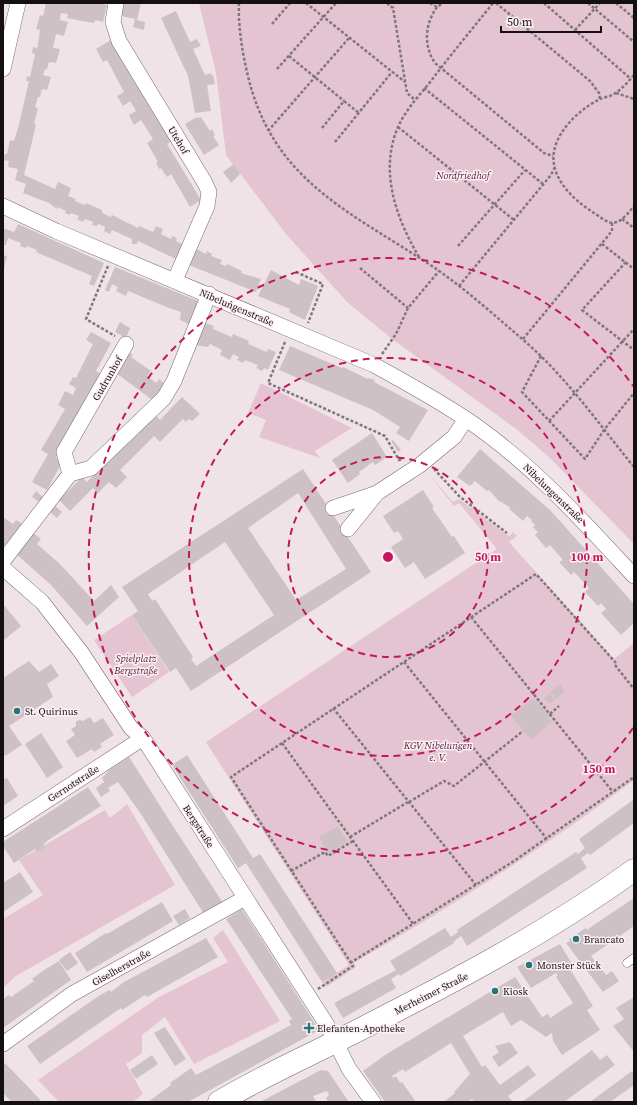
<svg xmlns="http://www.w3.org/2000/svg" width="637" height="1105" font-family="'Source Serif 4',serif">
<rect width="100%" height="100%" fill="#f0e3e8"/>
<!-- green -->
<path fill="#e5c4d1" d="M199 3H634V544L549 457 515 428 392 339 347 302 286 234 226 155 216 73Z
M261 383 352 428 315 451 320 458 259 437 266 420 248 413Z
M427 472 453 502 459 499 509 536 513 532 517 536 509 542 614 659 634 643V780C545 848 450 907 354 963L356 967 326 987 322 982 349 965 206 742 497 549 459 503 454 506Z
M132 615 169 672 132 697 94 640Z
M127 804 175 885 16 976 3 988V919L43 895 19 860 105 810 110 818Z
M223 930 280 1021 194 1064 165 1017 142 1035V1053L126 1064 143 1094 133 1102H59L38 1080 159 997 228 962 213 938Z"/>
<!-- building -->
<path fill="#cdc1c6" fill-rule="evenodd" d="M46 3H97L107 5 103 22 95 20 94 23 77 20 67 18 68 14 61 13 60 20 68 22 64 36 56 34 53 48 60 49 56 63 49 62 47 69H45L43 75 51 77 47 90 42 89 40 97H38L35 107 38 108 34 124 36 125 24 175 55 189 58 182 71 188 68 196 76 199 75 201 85 205 86 203 102 210V213L111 217 112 215 138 228 139 226 153 232 156 226 163 229 161 234 171 239 172 236 177 238 176 241 186 246 180 261 138 241 137 244H132V239L112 230 110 234 104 231 105 227 98 224 97 226 92 225 93 222 85 219 83 222 77 219 79 216 71 213 70 215 65 213 66 211 58 207 57 209 49 203 23 193 26 184 15 180 18 169 8 167 9 161 3 160 5 154H7L10 140 14 141 18 128 29 81H26L27 76 30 77 35 54 32 53 33 47 37 48 38 44 40 30 36 29 40 15 43 16Z
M124 3H141L137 20 145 22 144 30 133 27 135 19 121 16Z
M176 11 190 42 197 39 201 46 193 49 205 75 211 73V75H213L215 84 207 85 211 111 195 113 188 76 161 18Z
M114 38 173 140 167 144 201 200 190 207 171 174 167 177 161 168 159 169 156 163 158 162 147 143 153 139 141 120 134 125 129 115 136 111 130 101 123 106 117 96 124 92 107 60 103 62 96 49Z
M201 117 210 131 212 129 215 135 213 136 219 145 204 155 185 124 195 118Z
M234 164 240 174 231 183 223 172Z
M18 224 104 263 94 286 89 284 92 276 36 252 37 250 27 246 26 248 20 246 21 243 8 238 6 245H3V228L14 232Z
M196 249 206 254 207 251 212 254 211 256 222 260 220 264 226 266 227 264 242 271 241 273 261 279 256 292 189 265Z
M3 255 7 256 4 269H3Z
M115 267 203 303 193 326 180 320 181 312 169 308 128 291 126 296 116 291 118 287 112 284 109 292 105 290Z
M271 270 299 285 301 279 318 286 305 320 289 312 290 309 258 296Z
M120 322 130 328 126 338 115 332Z
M205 323 214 326 213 329 232 337 233 334 249 341 248 344 267 352 268 349 276 352 268 370 264 368 262 371 256 368 258 365 245 360 243 363 237 360 239 357 233 354 230 360 220 355 222 350 210 344 208 347 195 345Z
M91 332 111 343 96 371 103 375 56 458 62 462 47 490 32 482 48 454 41 450 65 409 58 405 65 391 73 395 76 388 69 384 73 377 76 378 93 344 86 340Z
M290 346 342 368 343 367 368 379V378L375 380 374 382 428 410 409 441 396 433 400 427 373 410 279 370Z
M128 351 133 355 131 357 151 371 147 376 156 383 159 379 167 386 155 402 116 373Z
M182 397 200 414 192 421 189 419 186 422 183 419 160 442 154 436 120 470 127 477 116 488 109 482 98 493 93 488 70 511 59 500 82 477 87 482 155 414 160 420Z
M372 433 387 457 375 465 373 462 359 472 360 474 348 483 332 460Z
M393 440 401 450 398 452 391 441Z
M480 449 551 511 634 604V623L621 635 601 613 606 609 601 603 598 606 585 592 589 588 574 572 571 575 559 562 563 560 550 545 546 548 535 535 538 532 533 527 535 525 531 521 532 520 527 516 523 521 509 509 511 508 498 500 489 490 487 491 475 481 470 486 457 477Z
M303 469 371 572 191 691 176 668 170 672 132 615 138 611 122 587ZM298 493 346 569 296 600 248 528ZM225 542 274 615 196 666 191 659 193 657 155 599 152 601 148 594Z
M423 490 434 507 432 508 452 537 454 536 465 553 425 579 414 562 405 568 391 547 403 539 398 531 394 533 383 516Z
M36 491 44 498 41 503 32 497Z
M54 505 62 512 57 518 49 511Z
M3 517 13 524 16 520 24 525 8 548 3 544Z
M32 532 41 539 37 544 59 563 94 601 111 585 119 597 87 626 51 585 15 553Z
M3 604 21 626 4 640 3 639Z
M29 661 39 672 51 664 59 676 47 684 53 697 9 726 22 745 5 756 3 753V678Z
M560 684 565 691 556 699 550 692Z
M550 693 555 700 550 704 544 698Z
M532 699 534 701 536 700 550 716 548 718 552 722 531 740 511 716Z
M90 717 94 723 103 718 114 735 100 744 102 747 94 752 92 749 77 758 66 741 75 735 71 729 76 726V721L80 720 83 721Z
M41 733 63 767 47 778 25 744Z
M187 755 253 858 260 854 337 973 322 982 246 863 238 868 172 765Z
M129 757 173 826 223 903 204 914 139 811 118 782 108 788 110 791 101 797 96 788 104 782 102 778 110 769Z
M7 778 18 796 3 806V780Z
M88 787 101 806 47 841 43 845 45 847 37 852 35 849 14 863 3 846V842Z
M633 800 634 823 590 855 588 853 581 858 587 868 467 946 461 936 453 942 454 943 400 976 399 974 391 979 396 988 343 1018 334 1003 396 970 390 961 445 928 451 937 458 932 457 930 576 852 578 854 585 848 579 839Z
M338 826 347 842 328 854 319 837Z
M20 872 33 892 3 912V883Z
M634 898V926L617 938 615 937 612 939 613 941 591 956 606 975 612 971 619 981 603 992 566 943 570 941 569 939 586 928 587 930 591 927Z
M162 902 173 921 87 972 75 953 106 933 107 934Z
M185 909 190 918 179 925 173 916Z
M242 909 319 1030 188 1102H148L171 1085 170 1083 191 1068 196 1075 291 1025 289 1021 292 1019 226 919Z
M206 938 218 957 147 997 145 995 122 1010 121 1008 40 1064 27 1046 100 995 110 990 111 992 124 982Z
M560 944 572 964 568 966 593 1006 587 1010 600 1030 562 1055 553 1041 552 1033 546 1037 521 1020 511 1026 503 1012 463 1036 482 1067 485 1065 500 1085 528 1065 536 1075 508 1096 513 1102H474L472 1099 468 1102H444L455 1093 454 1092 470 1074 451 1043 405 1072 403 1069 392 1076 393 1078 396 1076 400 1083 402 1082 416 1102H385L363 1071 385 1055 515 977 542 1017 548 1014 550 1018 573 1003 556 977 558 976 556 973 531 988 517 967Z
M70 952 78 963 67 971 59 960Z
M59 961 71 980 3 1028V999L9 995 11 997 34 981 32 979 41 972Z
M634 997V1052L613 1026 624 1019 616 1008Z
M165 1027 186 1059 175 1066 154 1033Z
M510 1042 518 1053 499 1067 492 1057 499 1052 495 1046Z
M592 1050 600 1060 607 1055 615 1065 564 1102H522Z
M152 1055 158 1064 136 1079 130 1070Z
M5 1063 32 1091 42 1102H12L3 1093V1065Z
M321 1070 328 1071 349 1102H328L326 1098 329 1095 327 1091 313 1096 316 1102H260Z
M632 1071 634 1073V1085L610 1102H590Z"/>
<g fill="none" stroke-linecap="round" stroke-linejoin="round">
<!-- service casing -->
<g stroke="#766b6f" stroke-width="9">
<path id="service" d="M627 963 634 958"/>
</g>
<!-- minor casing -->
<g stroke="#766b6f" stroke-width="16">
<path id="minor" d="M116 3 113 22 119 41 205 183 209 192 207 206 175 280
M3 69 18 3
M3 206 56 231 374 365C405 382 436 399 466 419 530 462 582 520 634 576
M70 474 64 452 126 344
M333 508 377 493
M348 529 377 493 420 465 454 437 466 419
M3 561 70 474 91 468 164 398 174 381 209 294
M3 568 42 602 81 652 131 728 143 738 327 1025 349 1069 373 1102
M3 829 143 738
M3 1044 72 994 245 898"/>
</g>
<!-- secondary casing -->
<g stroke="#766b6f" stroke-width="23">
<path id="secondary" d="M219 1102C260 1077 306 1057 349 1035 447 985 544 935 634 870"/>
</g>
<!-- path -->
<path stroke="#7f777b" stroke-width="2.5" stroke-dasharray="3 2" stroke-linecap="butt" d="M239 3C238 26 242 50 247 72 271 180 349 211 432 266 463 287 493 314 521 338 565 375 598 423 634 467
M306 3 405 82
M387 3 393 8 407 93 415 100
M430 3 437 7 443 3
M496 3 590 81 599 93 600 99
M544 3 631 79
M588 3 634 42
M616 3 634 18
M437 7C425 24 423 45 435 63L544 153 553 156
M272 24 290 3
M575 30 600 3
M289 56 344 101
M277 69 336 3
M634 75C628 82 622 89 614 94 610 97 604 97 600 99 582 108 563 125 556 144 545 174 572 199 594 213 599 216 607 223 613 223 622 222 629 212 634 206
M424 88 543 184
M616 93 634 99
M398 127 514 220
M322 128 344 101 359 113
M268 131 349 38
M335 142 392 72
M622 219 634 228
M602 244 634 269
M458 246 525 170
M419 257C396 218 379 171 398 127 407 107 422 93 434 77 453 52 473 28 493 3
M626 262 582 310 634 350
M108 266 86 319 115 336
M360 268 408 308
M296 272 323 284 308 323
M459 286 551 175 555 167
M523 339 612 231V223
M285 342 268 383 385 436 399 460 402 459
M382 354 396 334 408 308 439 271
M541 356 522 392 585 459 604 430 634 393
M549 421 634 329
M434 469 459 496 507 533
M471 617 613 792
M404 662 547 839
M615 665 634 689
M333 708 476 885
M550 714 559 706
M282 743 414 925
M409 802 444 781 454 786 523 731
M350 837 408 802
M291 871 325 852 328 856 353 841
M350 963 514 861 634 777
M318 989 353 966 231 777 536 574 616 663"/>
<!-- service -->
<use href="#service" stroke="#fff" stroke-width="8"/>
<!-- minor -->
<use href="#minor" stroke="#fff" stroke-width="15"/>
<!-- secondary -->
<use href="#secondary" stroke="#fff" stroke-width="22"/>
</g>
<!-- distance rings -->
<g fill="none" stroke="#c2185b" stroke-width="2" stroke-dasharray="7 5">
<circle cx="388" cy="557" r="100"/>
<circle cx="388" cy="557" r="199"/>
<path d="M633 728A299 299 0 1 1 633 386"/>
</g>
<!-- markers -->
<g fill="#297379" stroke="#fdf1f5" stroke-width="1.5">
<circle cx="17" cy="711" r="4"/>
<circle cx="576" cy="939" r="4"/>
<circle cx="529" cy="965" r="4"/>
<circle cx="495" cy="991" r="4"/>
<path d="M307 1022h4v4h4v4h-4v4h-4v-4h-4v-4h4z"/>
</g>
<g text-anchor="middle" stroke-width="3" stroke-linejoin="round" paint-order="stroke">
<!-- street labels -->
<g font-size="10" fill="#141012" stroke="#fdf1f5">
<text transform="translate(179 140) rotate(59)" y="4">Utehof</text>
<text transform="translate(237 307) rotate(23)" y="4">Nibelungenstraße</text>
<text transform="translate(107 378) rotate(-60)" y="4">Gudrunhof</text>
<text transform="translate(554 493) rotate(44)" y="4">Nibelungenstraße</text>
<text transform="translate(73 783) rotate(-33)" y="4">Gernotstraße</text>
<text transform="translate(199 826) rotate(57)" y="4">Bergstraße</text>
<text transform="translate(121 967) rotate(-29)" y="4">Giselherstraße</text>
<text transform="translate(431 993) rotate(-27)" y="4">Merheimer Straße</text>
</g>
<!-- park labels -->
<g font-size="10" font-style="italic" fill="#58213c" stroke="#fdf1f5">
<text x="463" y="179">Nordfriedhof</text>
<text x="136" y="662">Spielplatz<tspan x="136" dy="12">Bergstraße</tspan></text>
<text x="438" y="749">KGV Nibelungen<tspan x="438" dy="12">e. V.</tspan></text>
</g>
<!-- poi labels -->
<g font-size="10" fill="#141012" stroke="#fdf1f5" text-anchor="start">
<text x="25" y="715">St. Quirinus</text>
<text x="584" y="943">Brancato</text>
<text x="537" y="969">Monster Stück</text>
<text x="503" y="995">Kiosk</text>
<text x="317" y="1032">Elefanten-Apotheke</text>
</g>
</g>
<circle cx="388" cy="557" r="6" fill="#c2185b" stroke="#fdf1f5" stroke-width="2"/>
<g font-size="12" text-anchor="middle" font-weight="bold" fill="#c2185b" stroke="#fdf1f5" stroke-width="3" stroke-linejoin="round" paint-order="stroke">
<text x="488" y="561">50 m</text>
<text x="587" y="561">100 m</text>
<text x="599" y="773">150 m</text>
</g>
<!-- border -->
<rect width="637" height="1105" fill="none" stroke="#141012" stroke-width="8"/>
<!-- scale -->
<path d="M501 26v6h100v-6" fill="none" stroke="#141012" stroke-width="2"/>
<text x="507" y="26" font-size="12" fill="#141012" stroke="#fdf1f5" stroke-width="3" paint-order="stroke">50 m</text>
</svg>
